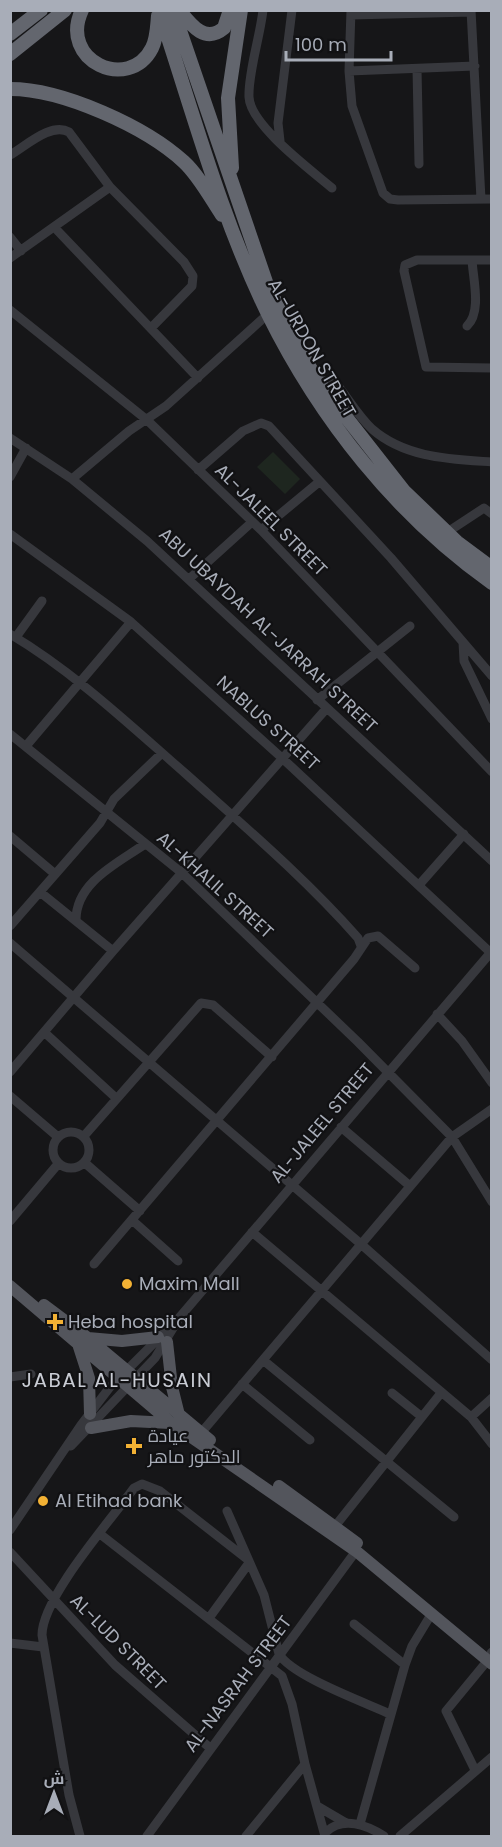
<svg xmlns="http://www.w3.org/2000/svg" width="502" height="1847" font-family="Poppins,Cairo,sans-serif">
<rect width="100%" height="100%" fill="#161618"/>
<!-- pitch -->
<path fill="#1e261f" d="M273 452 300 479 285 494 257 467Z"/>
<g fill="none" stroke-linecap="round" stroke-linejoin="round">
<!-- minor -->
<path stroke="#37383d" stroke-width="9" d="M263 10C260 37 248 73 249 97 250 125 311 170 332 188
M351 10 349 71 352 106 383 193 390 199 398 200 492 199
M471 10 481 199
M351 15 471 12
M417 69 419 164
M349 71 475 66
M280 141 278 123 292 10
M10 155C26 146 51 122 69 132L110 187 184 262 193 276 192 286 151 328
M55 228 198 378
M10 237 21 251
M10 258 110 187
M492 260H417L405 265 404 271 426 367 492 368
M10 310 147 420 261 530 492 772
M467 326C482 312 473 279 472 260
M317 380 334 381C347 396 357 415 372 429 405 458 450 459 492 462
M10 438 72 479 147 541 492 861
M198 470 243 431 261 423 269 426 391 558 492 676
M10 477 26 448
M72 479 129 431 166 406 268 314
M261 530 319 482
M446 533 484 508 492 514
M10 534 131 622 282 758 492 954
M189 579 252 522
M10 634C74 672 130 725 186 774 245 827 305 878 358 938L361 946
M16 637 42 601
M463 642 464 661 492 719
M317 700 410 626
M10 734 182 873 358 1042 452 1137 492 1202
M26 746 131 622
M10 836 55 874
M419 885 464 834
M40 892 113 951
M76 920C76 882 118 863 145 844
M10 926 100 823 114 799 162 753
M10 943 362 1245 492 1360
M437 1014 462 1041 492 1083
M44 1032 116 1098
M10 1072 113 951 326 709
M10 1096 58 1137
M341 1127 410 1186
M53 1150a18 18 0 1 1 36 0a18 18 0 1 1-36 0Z
M84 1136 201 1003 213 1005 272 1057
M85 1163 140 1211
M132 1220 178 1261
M10 1221 58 1164
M252 1232 471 1417 492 1444
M94 1264 354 959 368 938 378 936 415 968
M263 1360 454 1517
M10 1377 31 1374
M242 1384 310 1440
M392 1393 422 1417
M471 1417 492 1398
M201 1433 452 1137 492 1109
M71 1446 155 1358 178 1320
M227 1511 264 1595 279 1654C292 1676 364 1702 390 1714
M336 1525 441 1393
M10 1530 81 1425 110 1387 179 1318 492 951
M100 1534 282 1676 292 1704 305 1764 325 1836
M10 1552 115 1665 210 1748
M209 1618 249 1563
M354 1624 405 1665
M10 1643 43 1647
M491 1653 492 1652
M475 1770 446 1711 488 1660
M317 1806 346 1823
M360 1824 405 1665 412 1646 432 1613
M326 1832C343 1816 367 1825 384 1836
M80 1836 69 1795 42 1635C42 1598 110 1521 134 1488L142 1484 160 1491 247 1559
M147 1836 356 1551
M246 1836 305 1764
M400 1836 492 1757"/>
<!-- major -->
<path stroke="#53555c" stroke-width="12" d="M10 1286 171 1423 356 1551 492 1664
M44 1305 88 1338 210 1440
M88 1338 122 1341 158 1337
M167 1342 172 1387 179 1415
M79 1347 89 1378 90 1414
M91 1428 131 1421 170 1423
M279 1486 357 1543"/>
<!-- highway -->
<path stroke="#63666e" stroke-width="14" d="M82 10C58 61 129 93 152 48 157 38 157 26 158 16
M159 10C193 112 221 218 268 314 320 419 396 515 492 583
M173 10 266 282 293 338 317 380 404 491 457 542 492 568
M179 10C191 25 205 44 224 28L230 10
M10 34 41 10
M10 54 65 10
M10 89C63 89 146 127 184 162 199 176 210 197 222 215
M232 168 228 98 241 10"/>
</g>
<!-- markers -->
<g fill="#f2b134" stroke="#111113" stroke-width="2">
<circle cx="127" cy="1284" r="6"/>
<path d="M52 1313h6v6h6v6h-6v6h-6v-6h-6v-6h6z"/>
<path d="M131 1437h6v6h6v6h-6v6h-6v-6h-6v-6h6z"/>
<circle cx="43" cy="1501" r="6"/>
</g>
<g text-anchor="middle" stroke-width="4.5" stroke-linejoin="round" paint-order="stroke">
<!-- street labels -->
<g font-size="18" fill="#a8adb8" stroke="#111113">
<text transform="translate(312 348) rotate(60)" y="6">AL-URDON STREET</text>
<text transform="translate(271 520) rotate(45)" y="6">AL-JALEEL STREET</text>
<text transform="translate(268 630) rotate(43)" y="6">ABU UBAYDAH AL-JARRAH STREET</text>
<text transform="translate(268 723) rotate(42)" y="6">NABLUS STREET</text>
<text transform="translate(215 885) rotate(42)" y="6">AL-KHALIL STREET</text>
<text transform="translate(322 1123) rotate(-50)" y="6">AL-JALEEL STREET</text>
<text transform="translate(118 1642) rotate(45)" y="6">AL-LUD STREET</text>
<text transform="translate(238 1684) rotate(-53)" y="6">AL-NASRAH STREET</text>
</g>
<!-- poi labels -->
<g font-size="18" fill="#a8adb8" stroke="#111113" text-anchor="start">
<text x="139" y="1290">Maxim Mall</text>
<text x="68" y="1328">Heba hospital</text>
<text x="148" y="1442">عيادة<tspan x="148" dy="21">الدكتور ماهر</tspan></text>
<text x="55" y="1507">Al Etihad bank</text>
</g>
<!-- neighbourhood labels -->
<g font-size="20" letter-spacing="1.5" fill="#c9ccd4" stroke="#111113">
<text x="117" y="1387">JABAL AL-HUSAIN</text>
</g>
</g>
<!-- border -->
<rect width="502" height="1847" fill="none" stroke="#a8adb8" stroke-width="24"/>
<!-- north arrow -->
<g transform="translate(54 1793)" stroke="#111113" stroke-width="4.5" paint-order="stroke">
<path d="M0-4.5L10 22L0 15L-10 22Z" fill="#a8adb8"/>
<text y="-9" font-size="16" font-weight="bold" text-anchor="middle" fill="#a8adb8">ش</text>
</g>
<!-- scale -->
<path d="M286 51v9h105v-9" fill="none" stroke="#a8adb8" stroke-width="3"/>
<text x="295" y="51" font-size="18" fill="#a8adb8" stroke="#111113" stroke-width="4.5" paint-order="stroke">100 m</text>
</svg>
